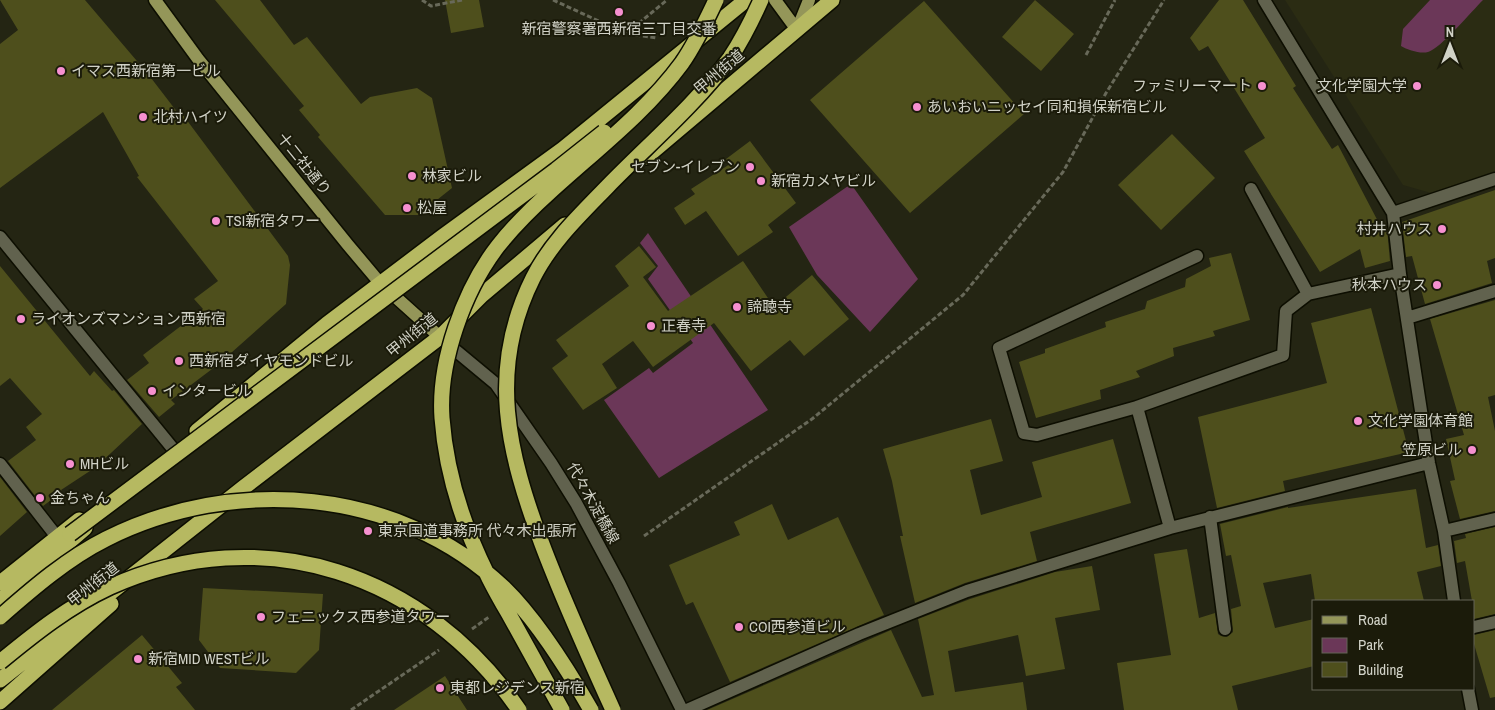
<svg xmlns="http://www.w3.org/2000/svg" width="1495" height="710" font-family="'Archivo Narrow','Noto Sans JP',sans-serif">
<rect width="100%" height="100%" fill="#242513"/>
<!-- built -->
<path fill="#2b2c13" d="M1285 0H1495V171L1431 193 1403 185Z"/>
<!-- green -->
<path fill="#6b3758" d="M1430 0H1483C1472 11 1440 49 1428 52 1420 54 1408 50 1401 46L1403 29Z
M851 184 918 279 870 332 817 275 789 227Z
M648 233 768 410 659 478 604 400 649 368 653 373 693 343 648 279 658 266 640 243Z"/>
<!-- building -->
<path fill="#4e4f1c" d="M0 0H85L148 74 181 117 183 115 288 256 290 265 286 304 231 353 232 354 171 400 175 404 159 417 127 380 149 363 143 355 203 309 194 299 218 281 137 177 139 176 103 112 0 188V44L18 30Z
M215 0H260L294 45 307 37 361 104 370 97 417 88 432 98 452 188 418 215H385L318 137 320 135 299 110 304 106Z
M445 0H479L484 27 451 33Z
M1035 0 1074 34 1041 71 1002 37Z
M1219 0H1243L1296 86 1293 88 1332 149 1338 145 1382 229 1387 228 1390 261 1365 268 1360 249 1320 272 1244 151 1265 138 1208 46 1199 51 1190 38Z
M924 1 1024 114 910 213 810 100Z
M1172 134 1215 178 1161 230 1118 185Z
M750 141 796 203 768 225 773 232 738 256 706 211 685 225 674 208 695 194 691 189 730 164 726 159Z
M1495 190V258L1487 261 1492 283 1425 304 1412 256 1406 257 1402 222Z
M639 246 656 267 643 277 668 311 743 261 774 307 812 275 849 319 804 356 790 340 751 371 714 323 653 367 633 341 602 364 617 388 583 410 552 368 568 356 556 340 629 286 615 266Z
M1231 253 1250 320 1213 331 1215 336 1173 348 1174 356 1136 371 1140 377 1100 390 1101 399 1036 418 1019 362 1045 353V349L1106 327 1105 322 1145 309 1147 301 1185 287 1186 279 1211 266 1209 258Z
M0 266 90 376 94 371 112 391 114 390 142 424 96 467 61 490 62 492 43 506 8 461 36 440 26 427 42 414 10 378 0 386Z
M1495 300V395L1488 397 1495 431V511L1460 519 1450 481 1455 480 1446 439 1464 435 1430 319Z
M1371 308 1409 452 1283 481 1285 491 1217 508 1198 417 1327 383 1311 323Z
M991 419 1003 461 970 470 981 515 1042 497 1032 462 1113 439 1131 503 1030 532 1037 561 965 583 915 603 900 536H903L892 481 883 449Z
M0 477 27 512 0 536Z
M1416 489 1426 548 1438 545 1441 566 1417 572 1424 601H1315L1311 574 1263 583 1275 628 1314 619V666L1232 686 1238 710H1124L1117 663 1171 655 1154 554 1187 549 1199 618 1215 613 1218 634 1221 636 1227 637 1233 632 1231 609 1241 606 1231 555 1226 556 1220 524 1288 507V508Z
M772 504 788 540 838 517 884 615 730 682 693 602 686 605 669 565 740 535 734 522Z
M1495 527V614L1474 619V601H1472L1465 561 1457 563 1454 541 1466 538 1465 534Z
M1092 566 1100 610 1055 618 1065 669 1026 676 1018 635 948 651 955 692 1023 682 1027 710H707L891 630 922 697 934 695 918 619 970 599 1055 572Z
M203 588 323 594 319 650 296 673 220 668 199 640Z
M1495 630V697L1490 698 1474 644V635Z
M142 635 182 683 176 687 195 710H52Z
M445 676 467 710H394Z"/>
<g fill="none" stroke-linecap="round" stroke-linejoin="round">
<!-- minor casing -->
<g stroke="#0d0e01" stroke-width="15">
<path id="minor" d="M1264 0 1393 213 1400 274 1429 463 1444 531 1454 601
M1251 189 1308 294
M1393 213 1495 179
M0 237 174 450
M1407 318 1495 291
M443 340 496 384 551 463 576 503 619 583 682 710
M1137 407 1037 435 1024 433 999 348 1197 256
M0 464 57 537
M1210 517 1225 629
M1170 528 1137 407 1283 355 1286 311 1308 294 1400 274
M1444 531 1495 519
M1474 627 1495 622
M1468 689 1472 710
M687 710 859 634 967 591 1170 528 1429 463"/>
</g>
<!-- major casing -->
<g stroke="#0d0e01" stroke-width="15">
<path id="major" d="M155 0 198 59 348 245 380 283 440 337
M775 0 797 30
M797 30 809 0"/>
</g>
<!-- highway casing -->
<g stroke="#0d0e01" stroke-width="18">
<path id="highway" d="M646 157 832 0
M197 431 327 324 442 237 563 149 746 0
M0 583 79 520
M0 601 85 528
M0 680 243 488 440 337 482 295 565 225
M0 702 111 604"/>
</g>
<!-- path -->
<path stroke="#686959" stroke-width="3" stroke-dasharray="5 2.5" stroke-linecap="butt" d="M422 0 431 6 462 0
M553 0 627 34 657 38
M627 33 667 0
M1086 55 1115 0
M644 536 812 419 963 295 1063 172 1106 93 1164 0
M472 629 489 617
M351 710 439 650"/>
<!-- minor -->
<use href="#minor" stroke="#61624e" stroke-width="12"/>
<!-- major -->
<use href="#major" stroke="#949659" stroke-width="12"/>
<!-- highway -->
<use href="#highway" stroke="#b6b961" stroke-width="15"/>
<!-- highway-bridge casing -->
<g stroke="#0d0e01" stroke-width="18" stroke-linecap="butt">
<path id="highway-bridge" d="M70 534 556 170 604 132
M0 617C33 588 68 558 106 539 233 475 399 487 504 588 537 620 568 670 591 710
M0 662C34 634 69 606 110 587 263 518 426 574 519 710
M562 710C545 679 528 649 511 618 503 604 494 589 487 574 463 525 446 472 442 418 438 362 464 290 498 246 514 226 532 208 551 191 596 150 646 112 682 63 696 43 706 21 716 0
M613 710C588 655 563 600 542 544 508 453 487 370 533 278 551 242 581 214 608 186 649 144 695 105 730 58 742 40 752 20 761 0"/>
</g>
<!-- highway-bridge -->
<use href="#highway-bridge" stroke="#b6b961" stroke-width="15"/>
</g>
<!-- markers -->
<g fill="#f690d0" stroke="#1b1b0a" stroke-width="2">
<circle cx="619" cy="12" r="5"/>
<circle cx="61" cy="71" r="5"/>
<circle cx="1262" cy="86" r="5"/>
<circle cx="1417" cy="86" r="5"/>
<circle cx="917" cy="107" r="5"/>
<circle cx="143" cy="117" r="5"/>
<circle cx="750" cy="167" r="5"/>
<circle cx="412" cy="176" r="5"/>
<circle cx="761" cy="181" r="5"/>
<circle cx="407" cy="208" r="5"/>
<circle cx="216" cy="221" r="5"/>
<circle cx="1442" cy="229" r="5"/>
<circle cx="1437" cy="285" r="5"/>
<circle cx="737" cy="307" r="5"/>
<circle cx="21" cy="319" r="5"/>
<circle cx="651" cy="326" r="5"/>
<circle cx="179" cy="361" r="5"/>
<circle cx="152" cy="391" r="5"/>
<circle cx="1358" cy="421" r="5"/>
<circle cx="1472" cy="450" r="5"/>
<circle cx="70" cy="464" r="5"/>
<circle cx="40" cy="498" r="5"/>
<circle cx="368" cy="531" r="5"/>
<circle cx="261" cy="617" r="5"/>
<circle cx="739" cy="627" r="5"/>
<circle cx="138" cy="659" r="5"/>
<circle cx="440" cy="688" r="5"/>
</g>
<g text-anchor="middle" stroke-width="4" stroke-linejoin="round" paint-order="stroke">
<!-- poi labels -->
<g font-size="15" fill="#d1d2c7" stroke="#1b1b0a" text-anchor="start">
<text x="619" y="34" text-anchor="middle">新宿警察署西新宿三丁目交番</text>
<text x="71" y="76">イマス西新宿第一ビル</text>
<text x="1252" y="91" text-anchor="end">ファミリーマート</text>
<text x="1407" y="91" text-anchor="end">文化学園大学</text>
<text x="927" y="112">あいおいニッセイ同和損保新宿ビル</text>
<text x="153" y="122">北村ハイツ</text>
<text x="740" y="172" text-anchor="end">セブン-イレブン</text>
<text x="422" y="181">林家ビル</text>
<text x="771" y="186">新宿カメヤビル</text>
<text x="417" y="213">松屋</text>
<text x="226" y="226">TSI新宿タワー</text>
<text x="1432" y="234" text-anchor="end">村井ハウス</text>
<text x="1427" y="290" text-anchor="end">秋本ハウス</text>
<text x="747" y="312">諦聴寺</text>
<text x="31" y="324">ライオンズマンション西新宿</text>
<text x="661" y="331">正春寺</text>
<text x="189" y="366">西新宿ダイヤモンドビル</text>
<text x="162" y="396">インタービル</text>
<text x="1368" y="426">文化学園体育館</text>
<text x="1462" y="455" text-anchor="end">笠原ビル</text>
<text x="80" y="469">MHビル</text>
<text x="50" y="503">金ちゃん</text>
<text x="378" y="536">東京国道事務所 代々木出張所</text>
<text x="271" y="622">フェニックス西参道タワー</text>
<text x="749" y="632">COI西参道ビル</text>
<text x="148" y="664">新宿MID WESTビル</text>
<text x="450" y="693">東都レジデンス新宿</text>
</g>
<!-- street labels -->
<g font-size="15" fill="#d1d2c7" stroke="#1b1b0a">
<text transform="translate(719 72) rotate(-40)" y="5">甲州街道</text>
<text transform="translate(304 164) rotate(51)" y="5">十二社通り</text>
<text transform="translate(412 335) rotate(-39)" y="5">甲州街道</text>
<text transform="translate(593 503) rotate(61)" y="5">代々木淀橋線</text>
<text transform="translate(93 584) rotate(-38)" y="5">甲州街道</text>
</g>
</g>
<!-- legend -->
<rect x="1312" y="600" width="162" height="90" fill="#1b1b0a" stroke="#646456"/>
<rect x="1322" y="616" width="25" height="8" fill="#949659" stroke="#646456"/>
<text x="1358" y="625" font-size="15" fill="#d1d2c7">Road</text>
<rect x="1322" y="638" width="25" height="15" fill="#6b3758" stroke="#646456"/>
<text x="1358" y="650" font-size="15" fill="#d1d2c7">Park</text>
<rect x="1322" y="662" width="25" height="15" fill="#4e4f1c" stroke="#646456"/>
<text x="1358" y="675" font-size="15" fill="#d1d2c7">Building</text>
<!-- north arrow -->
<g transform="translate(1450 45)" stroke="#1b1b0a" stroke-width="4" paint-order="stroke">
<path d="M0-4L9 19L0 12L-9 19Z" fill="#d1d2c7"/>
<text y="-8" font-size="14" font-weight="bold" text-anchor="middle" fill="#d1d2c7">N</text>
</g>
</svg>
